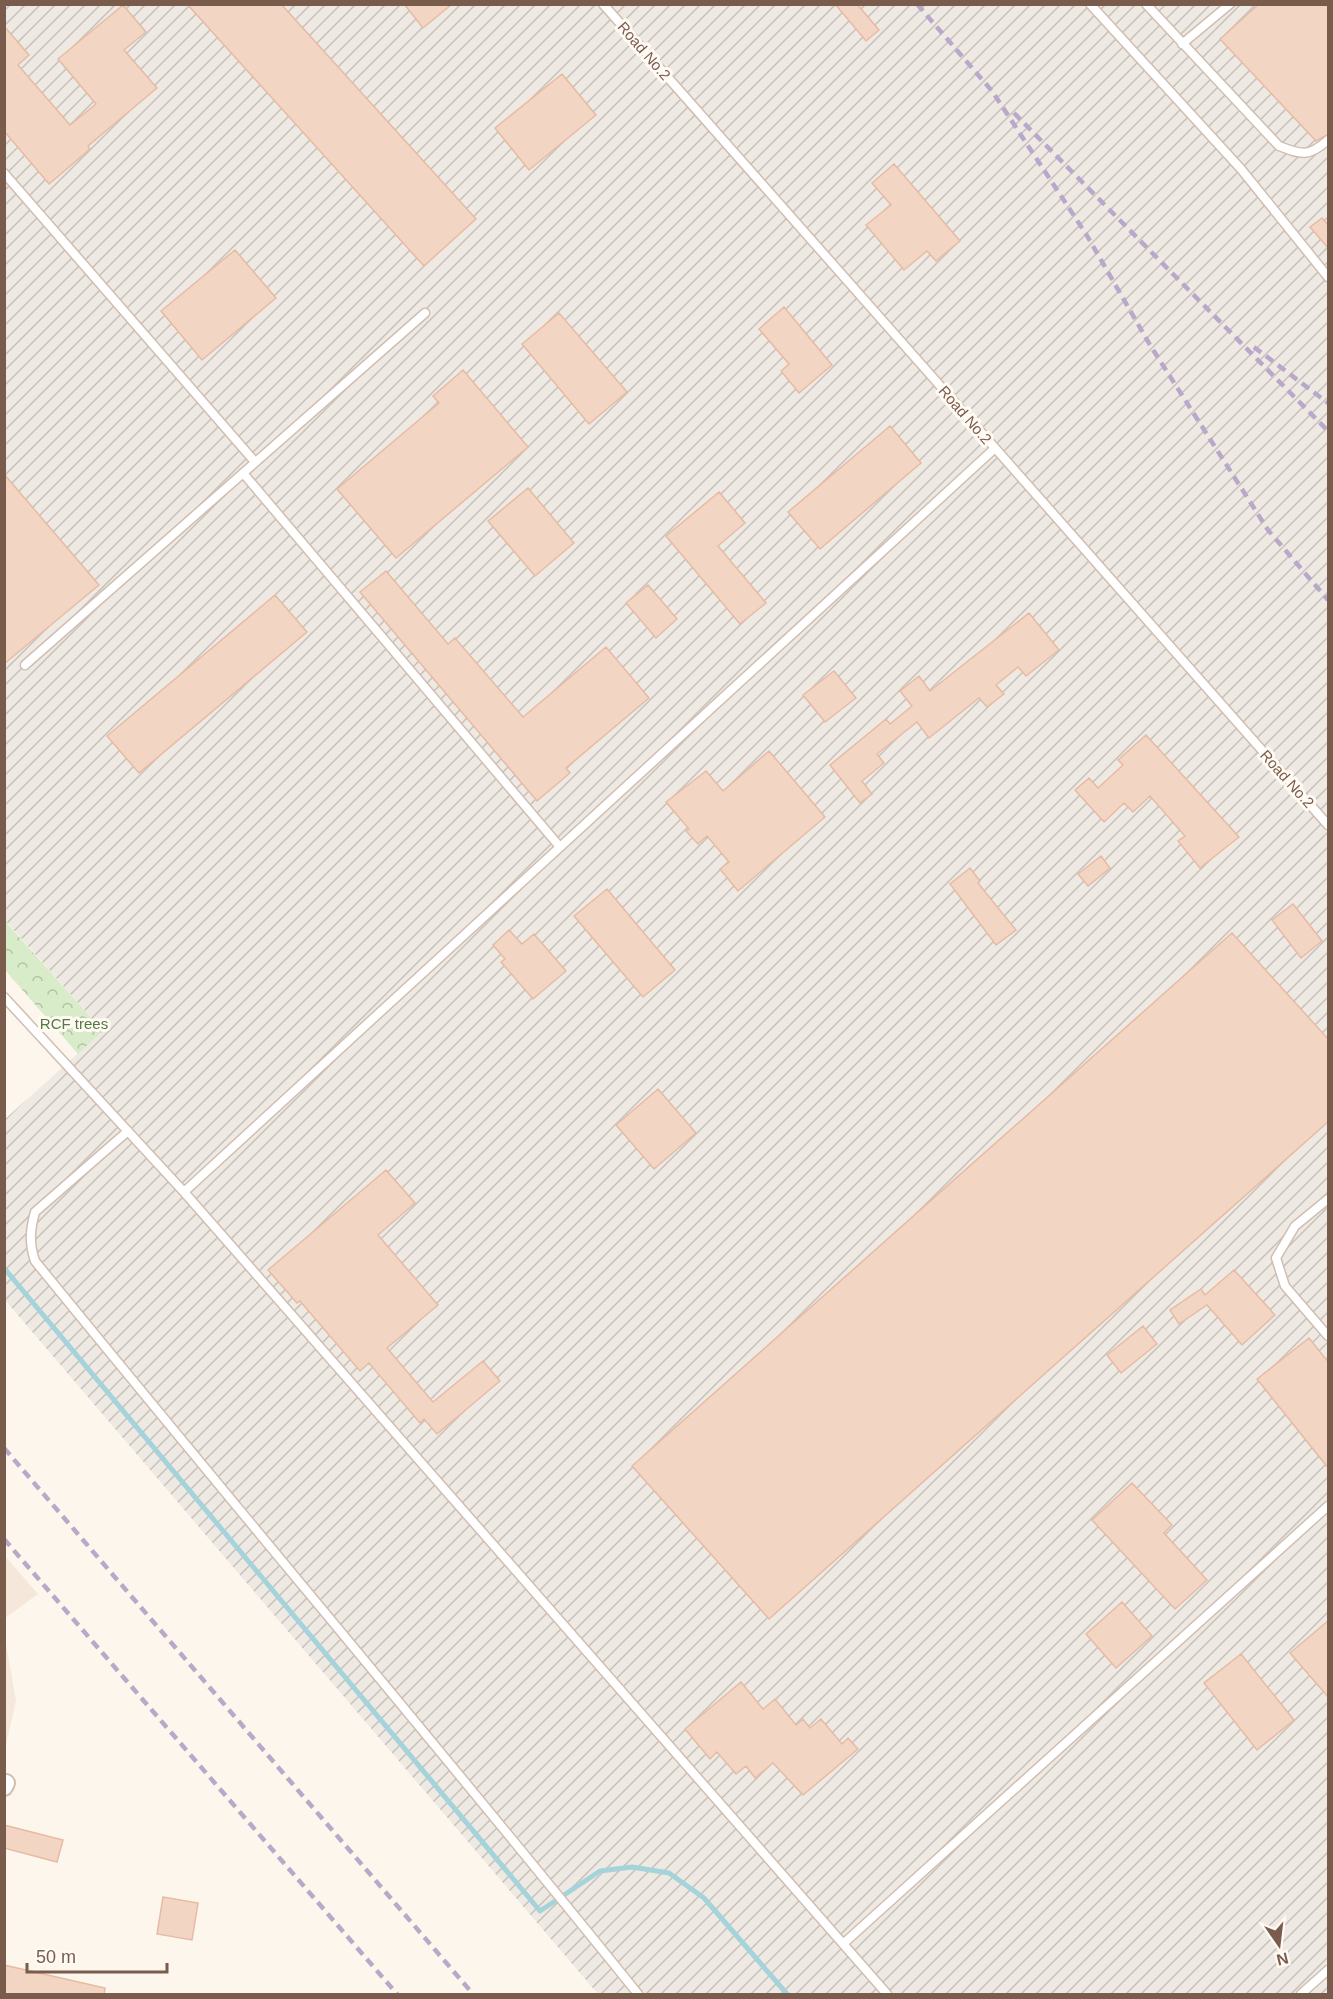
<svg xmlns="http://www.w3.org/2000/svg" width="1333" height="1999" font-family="Helvetica,sans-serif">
<defs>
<pattern id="industrial-furrows" width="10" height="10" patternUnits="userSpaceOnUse" patternTransform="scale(1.5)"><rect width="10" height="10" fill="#efe9e4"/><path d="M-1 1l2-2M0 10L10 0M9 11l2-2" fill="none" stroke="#c7c0bb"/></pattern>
<pattern id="forest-crowns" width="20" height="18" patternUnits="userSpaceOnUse" patternTransform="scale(1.5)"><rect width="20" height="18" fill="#d8ecc9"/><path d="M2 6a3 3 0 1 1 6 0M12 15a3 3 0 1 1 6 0" fill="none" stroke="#b4c2a5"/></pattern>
</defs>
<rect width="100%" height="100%" fill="#fdf6ec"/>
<!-- residential -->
<path fill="#f5e8da" d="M4 1555 38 1594 5 1618H4Z
M5 1638 16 1701 5 1749H4Z"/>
<!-- industrial -->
<path fill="url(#industrial-furrows)" d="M5 5H1328V1994H598L5 1300 4 1120 103 1031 5 920Z"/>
<!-- forest -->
<path fill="url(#forest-crowns)" d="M4 920 103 1031 78 1054 5 970Z"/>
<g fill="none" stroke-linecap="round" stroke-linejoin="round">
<!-- stream -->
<path stroke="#a5d3da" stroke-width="5" d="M4 1268 540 1911 600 1871 632 1867 669 1873 704 1898 787 1994"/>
</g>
<!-- building -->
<path fill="#f3d5c3" stroke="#e6bba3" stroke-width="1.5" d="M187 4H281L476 219 424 266Z
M404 4H452L423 28Z
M835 4H857L879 30 866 41Z
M1259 4H1329V134L1316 141 1220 39Z
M123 5 146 32 124 50 157 88 88 146 90 149 49 184 4 131V26L29 55 18 65 70 125 96 104 58 59Z
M562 74 596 115 529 170 495 128Z
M894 164 960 241 936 261 927 251 904 270 866 225 891 205 872 183Z
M1322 218 1329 226V249L1310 227Z
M235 250 276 298 202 360 161 311Z
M784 307 832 365 799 393 781 371 789 364 759 329Z
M559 313 627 392 589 424 522 344Z
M463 370 528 447 396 558 337 489 439 403 433 396Z
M890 426 921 463 820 549 788 512Z
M4 474 99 585 4 664Z
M528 488 574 543 535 576 488 521Z
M719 492 745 523 718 546 766 603 740 624 666 536Z
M386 571 448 644 455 638 523 717 606 647 649 698 566 768 570 773 537 801 360 592Z
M648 585 677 619 656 638 626 603Z
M275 595 307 632 139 773 107 736Z
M1029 613 1059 650 1026 676 1018 667 996 685 1004 694 987 707 979 698 929 738 917 722 877 754 884 763 862 781 872 794 860 803 830 765 886 719 890 724 912 706 900 691 919 676 930 691Z
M834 671 856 698 825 722 803 695Z
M1146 735 1239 837 1200 868 1178 841 1185 836 1150 796 1133 812 1124 803 1104 822 1075 790 1089 778 1098 788 1123 765 1118 760Z
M769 751 825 817 738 891 720 869 729 862 707 836 698 844 686 831 689 829 666 802 706 771 723 791Z
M1101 856 1110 868 1088 886 1078 874Z
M970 868 980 881 978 883 1016 930 996 945 950 884Z
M607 889 675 970 643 997 574 916Z
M1293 904 1322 941 1301 958 1272 920Z
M509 930 522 944 534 934 566 971 533 999 501 962 505 959 493 945Z
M1232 933 1329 1040V1121L769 1619 632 1466Z
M658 1089 696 1133 654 1169 616 1125Z
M386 1170 415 1203 378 1235 438 1305 387 1348 433 1402 483 1361 500 1381 437 1434 424 1419 420 1423 369 1363 360 1371 300 1301 297 1303 268 1270Z
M1234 1270 1275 1315 1242 1345 1207 1305 1179 1324 1170 1310 1201 1289 1205 1295Z
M1143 1326 1157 1344 1121 1373 1107 1355Z
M1309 1338 1329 1363V1469L1257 1379Z
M1132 1483 1172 1525 1164 1533 1207 1580 1175 1609 1092 1520Z
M1122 1602 1152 1636 1116 1668 1086 1634Z
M1329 1620V1698L1290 1653Z
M1241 1654 1294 1720 1257 1750 1204 1683Z
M741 1682 763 1709 775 1699 796 1725 803 1719 810 1728 821 1719 842 1744 848 1738 858 1749 803 1795 773 1763 755 1778 746 1766 736 1774 717 1752 710 1759 685 1729Z
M4 1825 63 1840 57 1862 4 1848Z
M163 1897 198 1903 192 1940 157 1934Z
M4 1965 105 1988 104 1995H4Z"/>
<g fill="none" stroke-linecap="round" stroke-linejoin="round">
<!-- service casing -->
<g stroke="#d1beb0" stroke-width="11">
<path id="service" d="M603 4 1328 825
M1090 4 1241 169 1328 277
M1146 4 1279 146C1302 155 1309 157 1328 140
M1182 44 1230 4
M4 173 255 462
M243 473 560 847
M25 665 425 313
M4 997 184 1192 887 1994
M128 1131 35 1212C30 1230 29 1243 35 1261 235 1507 440 1748 638 1994
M184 1192 994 449
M1328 1199 1295 1226 1276 1258 1285 1286 1328 1336
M843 1944 1328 1506
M1301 1994 1328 1970"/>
</g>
<!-- minor casing -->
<g stroke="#d1beb0" stroke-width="20">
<path id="minor" d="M4 1787 6 1783"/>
</g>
<!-- service -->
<use href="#service" stroke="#fff" stroke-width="8"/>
<!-- minor -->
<use href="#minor" stroke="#fff" stroke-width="16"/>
<!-- rail -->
<path stroke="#b9a8c9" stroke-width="4.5" stroke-dasharray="9 6" stroke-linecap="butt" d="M917 4 992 91 1086 234 1150 345 1268 530 1328 600
M1014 113 1328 431
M1254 347 1328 403
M4 1448 473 1994
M4 1539 397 1994"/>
</g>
<g text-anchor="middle" stroke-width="6" stroke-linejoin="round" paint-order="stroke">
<!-- street labels -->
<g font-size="15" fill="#7a5c4d" stroke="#fffaf3">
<text transform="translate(644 51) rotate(49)" y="5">Road No.2</text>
<text transform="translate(965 415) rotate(49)" y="5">Road No.2</text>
<text transform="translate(1287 779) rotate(48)" y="5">Road No.2</text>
</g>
<!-- park labels -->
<g font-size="15" fill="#537a41" stroke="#fffaf3">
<text x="74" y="1029">RCF trees</text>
</g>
</g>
<!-- border -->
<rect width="1333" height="1999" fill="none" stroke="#7a5c4d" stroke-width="12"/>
<!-- north arrow -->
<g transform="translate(1279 1945) rotate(166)" stroke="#fffaf3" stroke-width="4.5" paint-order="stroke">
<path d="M0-4.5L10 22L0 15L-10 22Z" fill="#7a5c4d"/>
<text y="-9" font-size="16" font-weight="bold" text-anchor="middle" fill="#7a5c4d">N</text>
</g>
<!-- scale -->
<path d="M27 1963v9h140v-9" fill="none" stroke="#7a5c4d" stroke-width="3"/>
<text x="36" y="1963" font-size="18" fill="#7a5c4d" stroke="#fffaf3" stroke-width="4.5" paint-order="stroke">50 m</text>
</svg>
